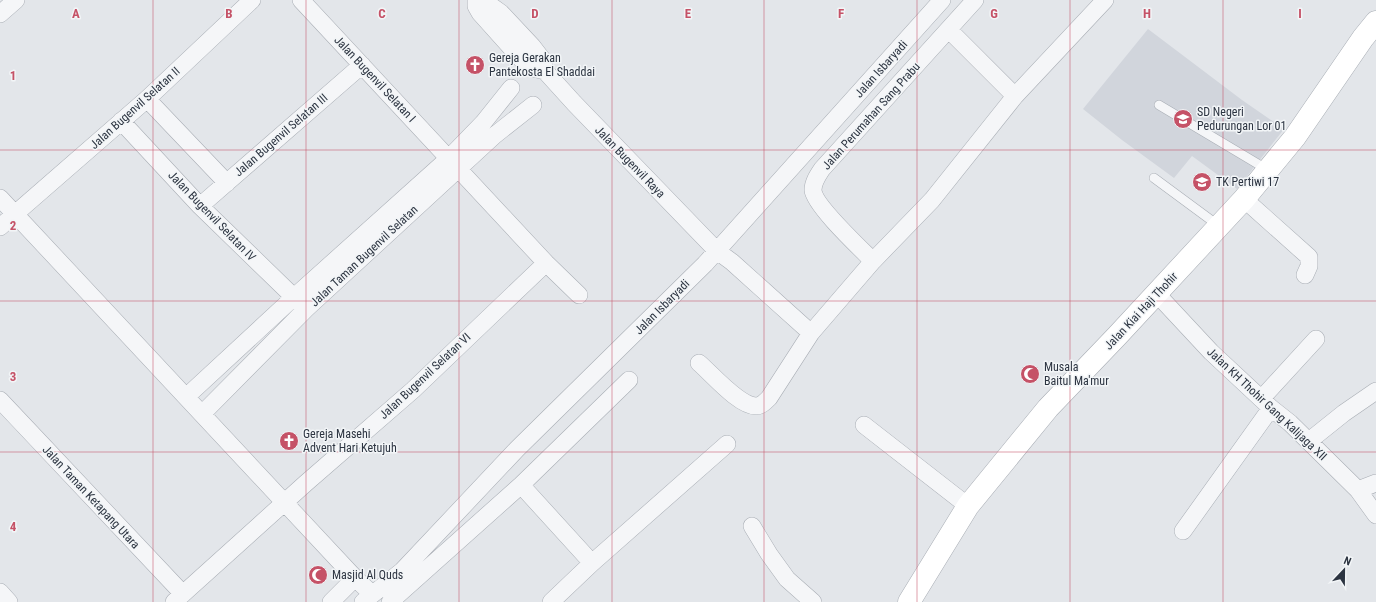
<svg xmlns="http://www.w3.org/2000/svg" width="1376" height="602" font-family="'Roboto Condensed',sans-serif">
<rect width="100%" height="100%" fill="#e3e6ea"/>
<!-- built -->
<path fill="#d1d5dc" d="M1148 29 1242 100 1284 129 1237 189 1192 156 1174 178 1122 140 1083 109Z"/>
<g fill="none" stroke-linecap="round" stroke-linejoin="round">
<!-- lane casing -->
<g stroke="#a8adb4" stroke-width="10">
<path id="lane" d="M1159 105 1268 170
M1154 178 1219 226"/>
</g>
<!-- street casing -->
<g stroke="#a8adb4" stroke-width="18">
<path id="street" d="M301 0 546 263 579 295
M476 0V6L480 13 524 62 533 68 545 71
M483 0 501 13 532 46 542 59 545 71 574 103 717 251 732 262 811 333
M0 14 16 0
M949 30 1015 96
M147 99 227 183
M121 121 200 206 302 305
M0 198 355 578 372 594
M1244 199 1309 257V266L1305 275
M200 206 362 65
M0 227 147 99 252 0
M873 261C861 249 814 205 813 190 813 182 818 175 822 169L975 0
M1156 293 1211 352 1271 408 1290 423 1358 490 1376 515
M699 363C712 374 739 406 756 406 761 406 765 402 769 398L811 333 873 261 932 200 1015 96 1105 0
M186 397 293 298 449 158 483 123 511 88
M1262 398 1316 339
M0 400 183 594
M202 414 306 309 495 135 533 105
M864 425 968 506
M1309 441 1344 413 1376 391
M521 485 592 563
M1358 490 1376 483
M752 526 769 554 787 579 813 602
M1183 531 1271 408
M0 592 9 602
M174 602 306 483 413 390 546 263
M331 602 355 578
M363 602 402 571 517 449 705 264 942 0
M390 602 521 485 629 380
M551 602 592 563 727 444"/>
</g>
<!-- secondary casing -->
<g stroke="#a8adb4" stroke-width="23">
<path id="secondary" d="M909 602 968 506 1048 408 1117 336 1244 199 1295 137 1363 38 1376 22"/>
</g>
<!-- lane -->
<use href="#lane" stroke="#f5f6f8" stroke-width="9"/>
<!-- street -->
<use href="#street" stroke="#f5f6f8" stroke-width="17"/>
<!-- secondary -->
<use href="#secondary" stroke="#fff" stroke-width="22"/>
</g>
<!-- grid -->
<path fill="none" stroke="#c55267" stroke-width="1" stroke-opacity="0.55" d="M153 0V602M306 0V602M459 0V602M612 0V602M764 0V602M917 0V602M1070 0V602M1223 0V602M0 150H1376M0 301H1376M0 452H1376"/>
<!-- icons -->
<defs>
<g id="church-disc" transform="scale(1)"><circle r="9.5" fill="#c55267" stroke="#f2f5f7"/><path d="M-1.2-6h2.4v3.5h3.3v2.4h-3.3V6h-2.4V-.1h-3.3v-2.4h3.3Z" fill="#fff"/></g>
<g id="school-disc" transform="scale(1)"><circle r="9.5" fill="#c55267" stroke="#f2f5f7"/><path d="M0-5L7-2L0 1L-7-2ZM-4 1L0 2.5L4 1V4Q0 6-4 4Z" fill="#fff"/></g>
<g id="mosque-disc" transform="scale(1)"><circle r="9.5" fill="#c55267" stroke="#f2f5f7"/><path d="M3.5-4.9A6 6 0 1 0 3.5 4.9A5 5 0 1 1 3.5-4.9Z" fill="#fff"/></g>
</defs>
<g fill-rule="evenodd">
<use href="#church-disc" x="475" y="65"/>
<use href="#school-disc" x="1183" y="119"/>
<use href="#school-disc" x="1202" y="182"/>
<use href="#mosque-disc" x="1030" y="374"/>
<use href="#church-disc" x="289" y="441"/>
<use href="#mosque-disc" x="318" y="575"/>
</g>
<g text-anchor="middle" stroke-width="3" stroke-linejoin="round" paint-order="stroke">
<!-- poi labels -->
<g font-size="12" fill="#2c3441" stroke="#f2f5f7" text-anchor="start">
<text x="489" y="62">Gereja Gerakan<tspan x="489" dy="14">Pantekosta El Shaddai</tspan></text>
<text x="1197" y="116">SD Negeri<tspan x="1197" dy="14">Pedurungan Lor 01</tspan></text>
<text x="1216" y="186">TK Pertiwi 17</text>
<text x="1044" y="371">Musala<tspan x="1044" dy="14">Baitul Ma'mur</tspan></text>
<text x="303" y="438">Gereja Masehi<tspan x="303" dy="14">Advent Hari Ketujuh</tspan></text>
<text x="332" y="579">Masjid Al Quds</text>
</g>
<!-- street labels -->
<g font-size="12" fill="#2c3441" stroke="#f2f5f7">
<text transform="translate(881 69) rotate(-48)" y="4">Jalan Isbaryadi</text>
<text transform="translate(375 79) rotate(47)" y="4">Jalan Bugenvil Selatan I</text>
<text transform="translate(135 108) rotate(-42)" y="4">Jalan Bugenvil Selatan II</text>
<text transform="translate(871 116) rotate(-48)" y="4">Jalan Perumahan Sang Prabu</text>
<text transform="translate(281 135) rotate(-41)" y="4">Jalan Bugenvil Selatan III</text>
<text transform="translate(630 162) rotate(46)" y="4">Jalan Bugenvil Raya</text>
<text transform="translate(212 216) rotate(46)" y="4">Jalan Bugenvil Selatan IV</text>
<text transform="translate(364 256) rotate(-43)" y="4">Jalan Taman Bugenvil Selatan</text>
<text transform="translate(662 307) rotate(-45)" y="4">Jalan Isbaryadi</text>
<text transform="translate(1141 311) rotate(-47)" y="4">Jalan Kiai Haji Thohir</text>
<text transform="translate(425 376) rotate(-43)" y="4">Jalan Bugenvil Selatan VI</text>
<text transform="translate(1267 404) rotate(43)" y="4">Jalan KH Thohir Gang Kalijaga XII</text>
<text transform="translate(91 497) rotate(47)" y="4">Jalan Taman Ketapang Utara</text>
</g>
</g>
<g font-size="13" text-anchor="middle" font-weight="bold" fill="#c55267" stroke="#f2f5f7" stroke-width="3" stroke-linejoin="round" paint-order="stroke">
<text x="76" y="18">A</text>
<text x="229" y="18">B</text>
<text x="382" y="18">C</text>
<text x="535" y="18">D</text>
<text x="688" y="18">E</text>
<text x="841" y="18">F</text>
<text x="994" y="18">G</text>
<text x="1147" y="18">H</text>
<text x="1300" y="18">I</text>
<text x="13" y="80">1</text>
<text x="13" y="230">2</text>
<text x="13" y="381">3</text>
<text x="13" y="531">4</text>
</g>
<!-- north arrow -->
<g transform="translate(1344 570) rotate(22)" stroke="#f2f5f7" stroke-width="3" paint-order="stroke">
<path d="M0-3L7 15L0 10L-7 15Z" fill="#2c3441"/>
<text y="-6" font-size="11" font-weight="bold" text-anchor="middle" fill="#2c3441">N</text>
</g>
</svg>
